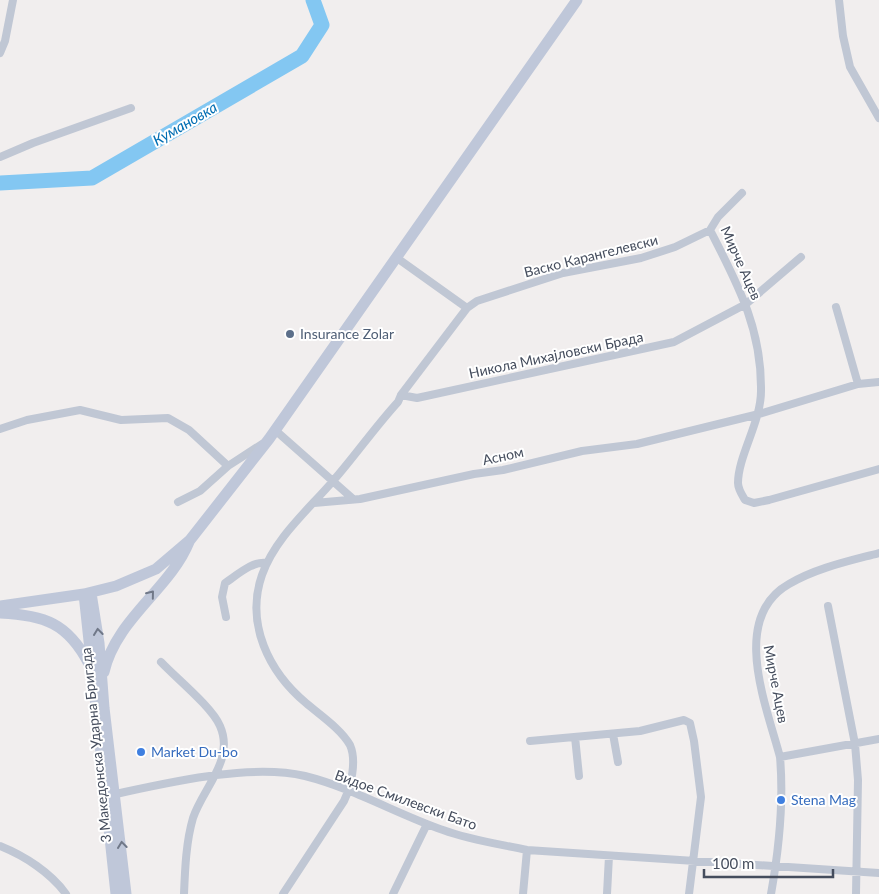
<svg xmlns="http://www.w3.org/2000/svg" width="879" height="894" font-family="Lato,sans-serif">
<rect width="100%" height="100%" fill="#f1eeee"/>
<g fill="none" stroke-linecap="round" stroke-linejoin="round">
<!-- river -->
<path stroke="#83c7f2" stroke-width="15" d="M0 183 92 178 302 56 322 25 313 0"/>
<!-- street -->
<path stroke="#c0c7d4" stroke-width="8" d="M839 0 843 36 850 67 879 118
M0 53 5 41 13 0
M0 157 33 143 131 108
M742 193 718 217 710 230C737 283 762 328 761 391 761 422 738 456 738 483 738 489 742 495 745 500L754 503 769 500 879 469
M397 258 467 308
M836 307 858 384
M401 395 467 308 477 301 563 273 641 258 675 247 710 230
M0 429 27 420 80 410 121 420 168 418 189 430 228 466
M275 430 352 498
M178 502 200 491 228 466 262 444
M314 503 360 499 474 474 503 470 582 451 637 444 759 414 858 384 879 382
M828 606 855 744 858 780 856 894
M226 617 222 597 225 583C236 576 253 560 267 563
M161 662C176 678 212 707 220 726 235 760 203 788 193 818 186 842 185 869 184 894
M613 734 618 762
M575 737 579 776
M530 741 640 731 684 720 690 723 694 741 701 797 689 894
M780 757 879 739
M111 795C167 783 249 763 305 776 353 788 397 814 443 830 470 840 499 844 527 850L879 873
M0 846C25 856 51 873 66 894
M283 894 344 801C351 786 357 761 350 745 341 729 320 715 306 703 269 672 245 624 262 575 275 538 308 510 333 481 355 456 375 427 398 402L401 395 417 398 674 342 746 304 801 257
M393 894 427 824
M523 894 527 850
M607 894 609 856
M771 894C779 849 784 803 780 757 767 707 729 618 789 584 816 568 849 561 879 553"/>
<!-- secondary -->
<path stroke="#bfc7d9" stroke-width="11" d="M91 593 99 643 104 708 126 894
M84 594 116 894
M0 606 84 594 116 586 156 569 190 540 269 439 577 0
M0 613C44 615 68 623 89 664
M104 672C116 619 170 589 189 542"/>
</g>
<!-- one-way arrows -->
<defs><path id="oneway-chevron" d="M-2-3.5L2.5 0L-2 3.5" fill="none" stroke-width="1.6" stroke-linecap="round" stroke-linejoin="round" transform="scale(1.25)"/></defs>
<g stroke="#707888">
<use href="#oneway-chevron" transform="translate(151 594) rotate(-51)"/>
<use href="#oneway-chevron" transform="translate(98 632) rotate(-97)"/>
<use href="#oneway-chevron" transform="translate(122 845) rotate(-97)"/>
</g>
<!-- markers -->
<circle fill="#5c6f8a" stroke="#fff" stroke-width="2" cx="290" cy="334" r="5"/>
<g fill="#3f7fe0" stroke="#fff" stroke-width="2">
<circle cx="141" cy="752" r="5"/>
<circle cx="781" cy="800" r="5"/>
</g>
<g text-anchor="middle" stroke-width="4" stroke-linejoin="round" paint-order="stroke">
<!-- street labels -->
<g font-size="14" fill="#454d5d" stroke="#fff">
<text transform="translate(591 256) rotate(-14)" y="5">Васко Карангелевски</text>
<text transform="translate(741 263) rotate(66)" y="5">Мирче Ацев</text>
<text transform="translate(556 355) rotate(-12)" y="5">Никола Михајловски Брада</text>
<text transform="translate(503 456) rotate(-12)" y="5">Асном</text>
<text transform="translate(776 684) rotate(79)" y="5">Мирче Ацев</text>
<text transform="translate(96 745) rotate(-96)" y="5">3 Македонска Ударна Бригада</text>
<text transform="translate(406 800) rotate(20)" y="5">Видое Смилевски Бато</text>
</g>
<!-- service labels -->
<g font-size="14" fill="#4e5e75" stroke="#fff" text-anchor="start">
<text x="300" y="339">Insurance Zolar</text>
</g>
<!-- shop labels -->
<g font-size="14" fill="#366cbe" stroke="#fff" text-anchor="start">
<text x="151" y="757">Market Du-bo</text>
<text x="791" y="805">Stena Mag</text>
</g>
<!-- water labels -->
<g font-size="15" font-style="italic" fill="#026eb3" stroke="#fff">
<text transform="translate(185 124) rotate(-30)" y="5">Кумановка</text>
</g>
</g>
<!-- scale -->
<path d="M704 869v8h129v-8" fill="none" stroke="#454d5d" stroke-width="2.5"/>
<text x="712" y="869" font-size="15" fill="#454d5d" stroke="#ffffff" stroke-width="4" paint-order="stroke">100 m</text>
</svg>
